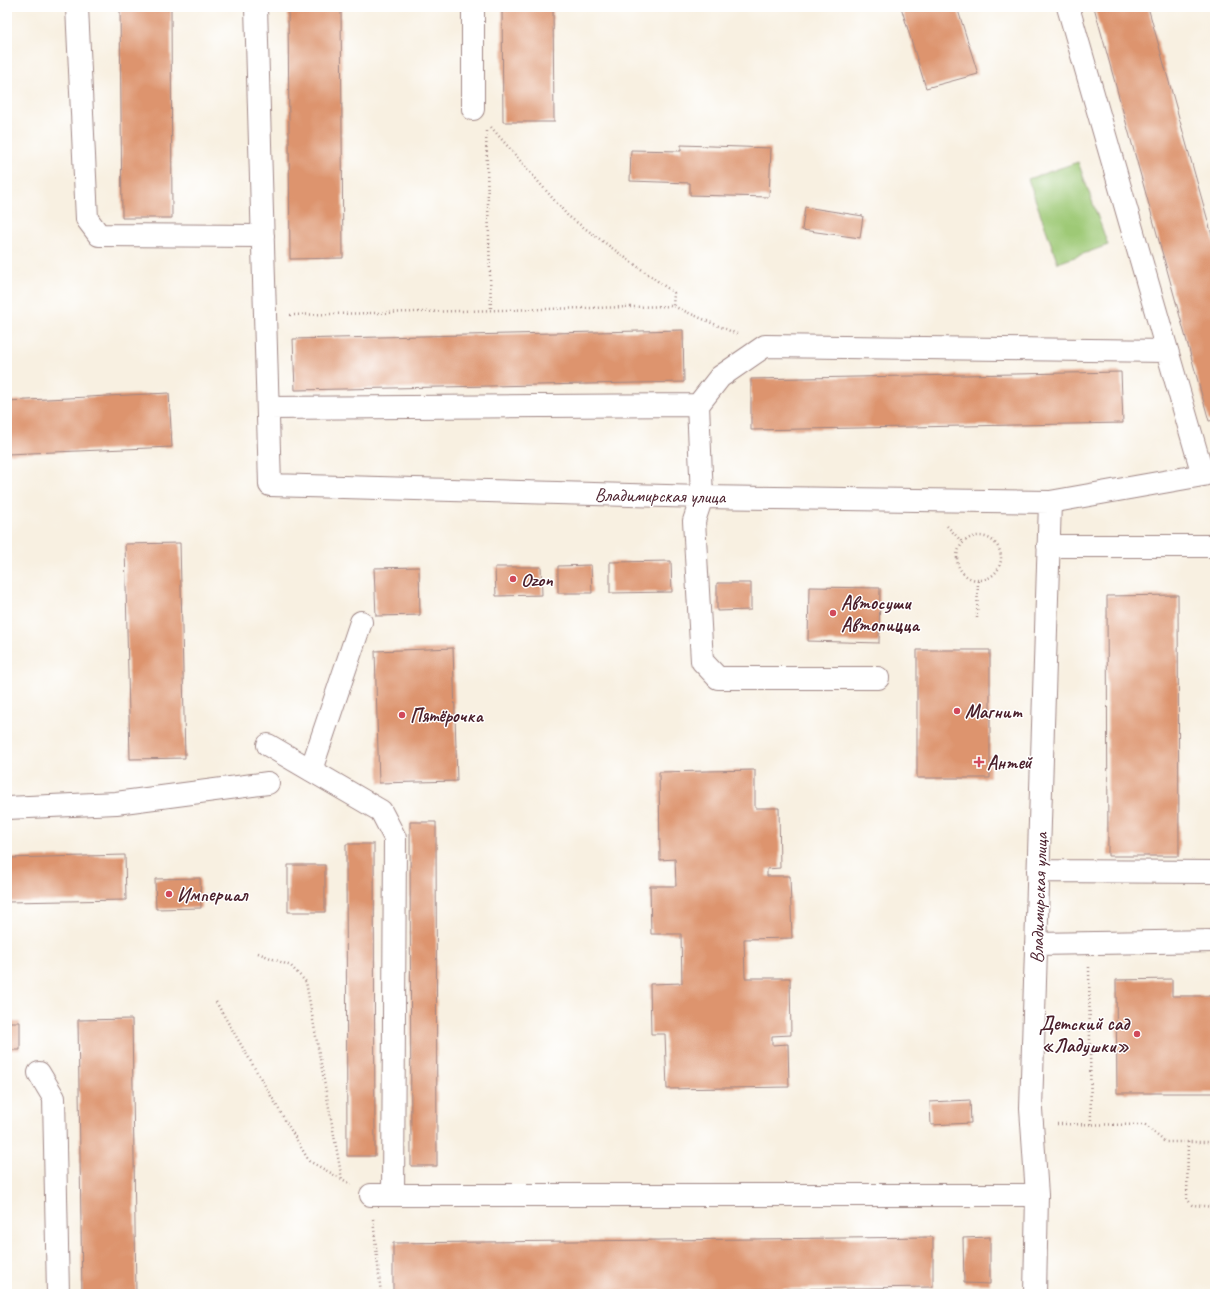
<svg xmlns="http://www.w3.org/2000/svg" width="1222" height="1301" font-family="Caveat,sans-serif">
<rect width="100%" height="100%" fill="#fff"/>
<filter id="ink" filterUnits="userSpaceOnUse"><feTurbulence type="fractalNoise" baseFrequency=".025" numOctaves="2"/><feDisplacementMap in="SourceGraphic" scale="8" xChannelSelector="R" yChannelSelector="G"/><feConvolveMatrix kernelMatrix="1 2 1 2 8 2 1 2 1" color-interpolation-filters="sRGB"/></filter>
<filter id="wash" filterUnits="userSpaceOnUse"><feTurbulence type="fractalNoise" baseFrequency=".012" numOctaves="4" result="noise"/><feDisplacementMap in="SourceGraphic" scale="16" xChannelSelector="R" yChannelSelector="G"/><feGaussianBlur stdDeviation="0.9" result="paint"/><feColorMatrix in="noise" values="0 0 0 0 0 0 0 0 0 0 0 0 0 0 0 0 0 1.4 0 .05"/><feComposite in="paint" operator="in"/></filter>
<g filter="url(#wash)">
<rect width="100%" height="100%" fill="#f8f0e1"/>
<!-- green -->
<path fill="#9ec976" stroke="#747450" d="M1078 162 1108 245 1058 263 1028 179Z"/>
<g id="blocks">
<!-- building -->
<path fill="#dd946e" d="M120 7H171L172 218H122Z
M288 7H341L343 258 290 259Z
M502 7H553L554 122H503Z
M901 7H957L978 74 926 88Z
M1094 7H1148L1215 246V420L1209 421Z
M681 145 771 148 769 197 690 195V183L630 181 631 150 681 151Z
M805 207 863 216 860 238 802 230Z
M683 330 684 382 295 390 293 339Z
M1121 372 1123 423 751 430V379Z
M169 393 172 447 7 454V401Z
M180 543 185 758 130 759 125 544Z
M671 561 672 592 610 593V562Z
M591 565 592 593H558V566Z
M419 567 420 615 376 616 374 568Z
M495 567H541L542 595 496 596Z
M717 583H751V610L717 611Z
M809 587 880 588 879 643 808 641Z
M1178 595 1179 856H1108L1107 596Z
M453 648 457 781 379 783 375 651Z
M917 650H990V778H917Z
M755 770V808H779L780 868 767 869V876H790L792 938 744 939 745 978H790L791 1035 772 1036V1045L788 1044 789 1087 667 1089 665 1034H651L650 984 682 983 681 934H651L650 886H676L675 859 660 860 659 772Z
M410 822H436L437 1166H411Z
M346 844H374L375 1156H347Z
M125 855 126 900 7 902V858Z
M288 865H325V912H288Z
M200 878 201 908 156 909 155 879Z
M1172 979V996H1215V1093H1117L1116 980Z
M132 1019 136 1294H82L78 1020Z
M7 1022H20V1050H7Z
M970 1100 971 1123 931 1125 930 1102Z
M933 1237V1287L393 1294V1243Z
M990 1237V1284L964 1283 963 1238Z"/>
</g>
</g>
<g filter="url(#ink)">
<use href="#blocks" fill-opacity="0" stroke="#a18886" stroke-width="1"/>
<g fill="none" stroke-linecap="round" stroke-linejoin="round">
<!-- minor casing -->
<g stroke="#a18886" stroke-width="24">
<path id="minor" d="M77 7 87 219 99 235 263 236
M256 7 270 485 702 497 1050 502 1203 475 1215 471
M473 7V109
M1068 7 1203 475
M698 405 702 497 694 521 702 661 718 678H878
M268 408 698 405 720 377 765 346 1167 351
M1048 546H1215
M268 745 381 811 395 838 393 1195
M311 770 361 622
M7 808 116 803 268 783
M1038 871 1215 872
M1036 944 1215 941
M39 1073 54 1098 58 1294
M371 1195H1037
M1035 1294 1037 1195 1031 1109 1050 502"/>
</g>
<!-- path -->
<path stroke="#a18886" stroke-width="2.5" stroke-dasharray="1 3" stroke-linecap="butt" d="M491 127 568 216 674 293 673 306
M486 131 491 310
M290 315 673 306 737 334
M947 526 963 543
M957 558a22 22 0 1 1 44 0a22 22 0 1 1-44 0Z
M977 618 978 580
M258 953 291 966 306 982 342 1179
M1089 967 1091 1124
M216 1002 309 1161 351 1184
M1057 1124 1145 1125 1165 1142H1215
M1188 1142 1187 1199 1192 1205 1215 1207
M373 1219 381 1294"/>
<!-- minor -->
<use href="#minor" stroke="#fff" stroke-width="22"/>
</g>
</g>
<!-- markers -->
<g fill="#d1495b" stroke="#fff" stroke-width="1.5">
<circle cx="513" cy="579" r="4"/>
<circle cx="833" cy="613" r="4"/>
<circle cx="957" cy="711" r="4"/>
<circle cx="402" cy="715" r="4"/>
<path d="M977 756h4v4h4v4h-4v4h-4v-4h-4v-4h4z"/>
<circle cx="169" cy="894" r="4"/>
<circle cx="1137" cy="1034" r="4"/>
</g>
<g text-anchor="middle" stroke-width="3" stroke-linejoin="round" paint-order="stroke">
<!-- street labels -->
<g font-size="19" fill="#4a1f2b" stroke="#fff">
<text transform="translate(660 495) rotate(1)" y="7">Владимирская улица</text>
<text transform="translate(1038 898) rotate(-88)" y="7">Владимирская улица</text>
</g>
<!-- poi labels -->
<g font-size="19" font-weight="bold" fill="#4a1f2b" stroke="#fff" text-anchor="start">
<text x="521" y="586">Ozon</text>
<text x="841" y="609">Автосуши<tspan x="841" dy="22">Автопицца</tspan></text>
<text x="965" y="718">Магнит</text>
<text x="410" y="722">Пятёрочка</text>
<text x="987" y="769">Антей</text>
<text x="177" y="901">Империал</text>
<text x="1129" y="1030" text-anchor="end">Детский сад<tspan x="1129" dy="22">«Ладушки»</tspan></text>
</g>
</g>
<!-- margin -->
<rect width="1222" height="1301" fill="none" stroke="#fff" stroke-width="24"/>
</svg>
